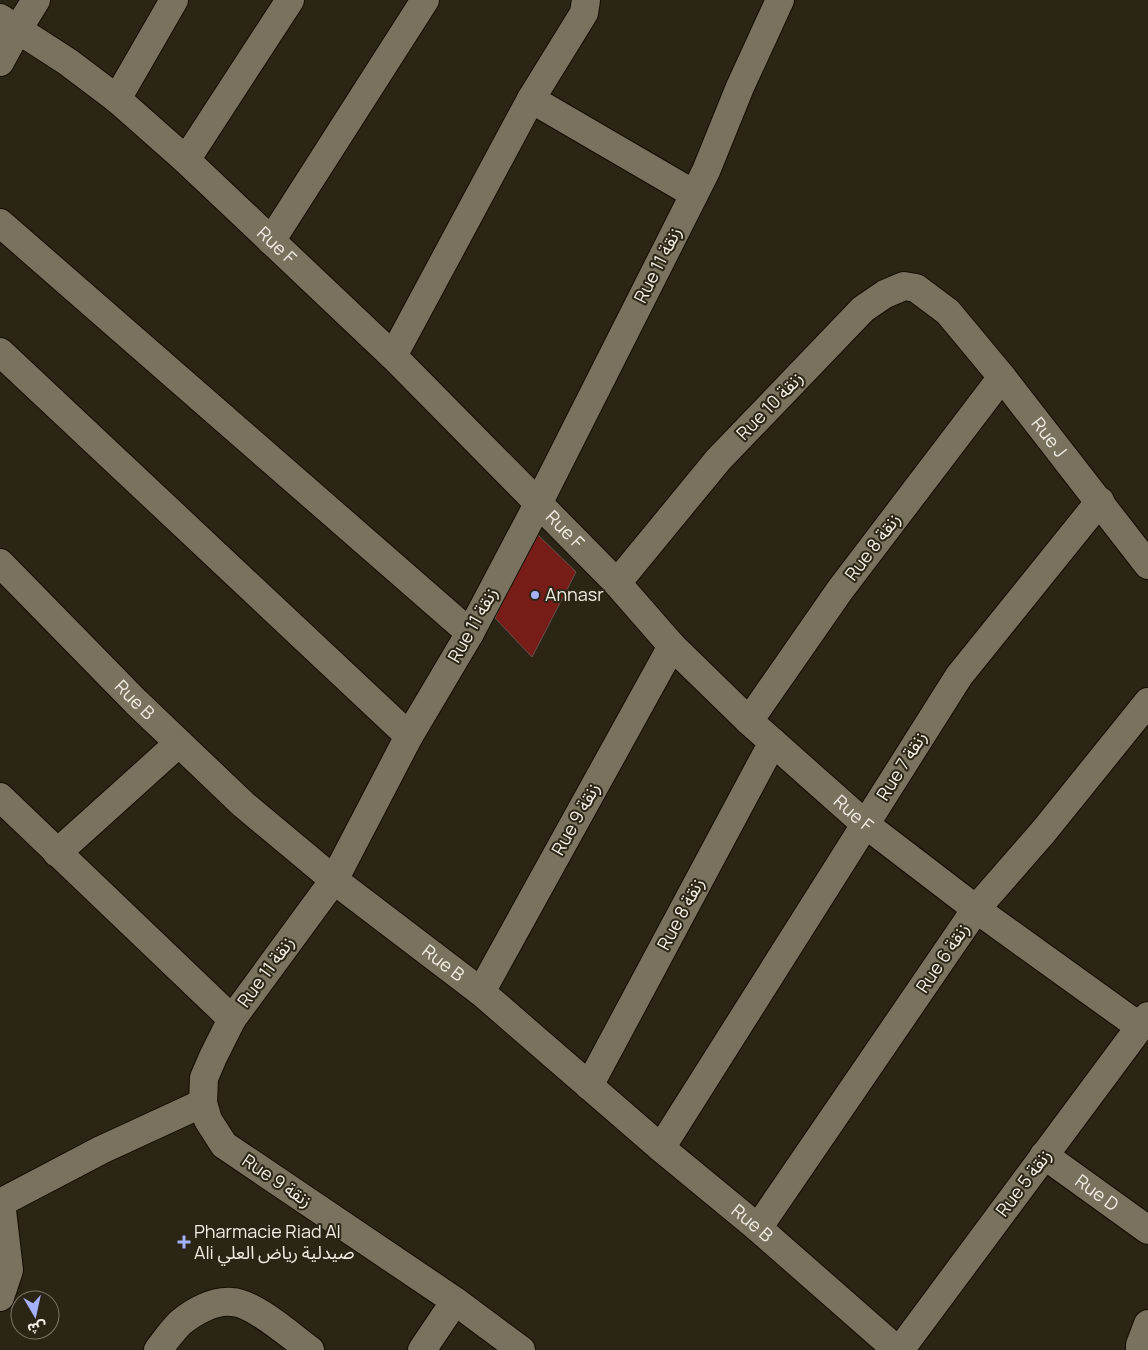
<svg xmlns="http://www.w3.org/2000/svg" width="1148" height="1350" font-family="Manrope,'Noto Sans Arabic',sans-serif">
<rect width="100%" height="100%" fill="#2b2515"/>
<!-- building -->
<path fill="#781c18" stroke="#67524f" d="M535 532 576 572 532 657 495 618Z"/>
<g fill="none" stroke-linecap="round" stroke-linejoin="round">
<!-- minor casing -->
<g stroke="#140e02" stroke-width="30">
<g id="minor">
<path id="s1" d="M0 18 68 62 117 99 186 160 393 356 617 583 672 646 749 721 865 824 976 909 1140 1027"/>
<path d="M0 62 18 29 36 0"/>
<path d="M117 99 174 0"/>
<path d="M531 99 694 194"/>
<path d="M186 160 290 0"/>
<path d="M0 223 470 633"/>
<path d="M271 241 425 0"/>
<path d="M0 352 409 736"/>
<path d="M393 356 531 99 584 13 586 0"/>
<path id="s2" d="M0 563 136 702 244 805 334 880 481 992 661 1148 758 1228 897 1350"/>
<path id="s3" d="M617 583 718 460 863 309 885 294 904 286 916 288 948 312 1002 377 1148 565"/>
<path d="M749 721 840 590 1002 377"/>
<path d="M0 797 232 1019"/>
<path d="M57 853 179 743"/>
<path d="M481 992 672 646"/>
<path d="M589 1086 773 742"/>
<path d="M661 1148 959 676 1100 501"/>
<path id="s4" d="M1044 1155 1148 1230"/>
<path d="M0 1203 101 1150 203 1103"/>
<path d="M758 1228 976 909 1044 831 1148 702"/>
<path d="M0 1297 9 1270 1 1202"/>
<path d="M158 1350C165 1341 172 1331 180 1323 193 1312 214 1300 232 1302 254 1303 292 1337 310 1350"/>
<path d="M422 1350 455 1301"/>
<path d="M521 1350 455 1301 224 1145 208 1120 203 1103 204 1078 213 1057 232 1019 334 880 409 736 470 633 538 504 706 171 740 87 780 0"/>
<path d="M900 1350 1148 1016"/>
<path d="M1140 1350V1345L1148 1324"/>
</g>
</g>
<!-- minor -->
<use href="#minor" stroke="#78725f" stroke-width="28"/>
</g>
<!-- markers -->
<g fill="#a6b1fc" stroke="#2b2515" stroke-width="2">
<circle cx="535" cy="595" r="5"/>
<path d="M181.5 1234.5h5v5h5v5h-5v5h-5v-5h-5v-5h5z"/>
</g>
<g text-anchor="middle" stroke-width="4" stroke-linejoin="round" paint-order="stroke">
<!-- street labels -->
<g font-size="18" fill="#f1ede3" stroke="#2b2515">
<text dy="6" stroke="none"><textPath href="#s1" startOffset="359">Rue F</textPath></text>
<text transform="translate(658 265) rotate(-63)" y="6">Rue 11 زنقة</text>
<text transform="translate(770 406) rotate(-46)" y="6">Rue 10 زنقة</text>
<text dy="6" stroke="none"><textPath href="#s3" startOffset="629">Rue J</textPath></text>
<text dy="6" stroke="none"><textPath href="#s1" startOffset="764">Rue F</textPath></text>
<text transform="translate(873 547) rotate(-53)" y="6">Rue 8 زنقة</text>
<text transform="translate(473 625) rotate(-61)" y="6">Rue 11 زنقة</text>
<text dy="6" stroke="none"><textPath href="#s2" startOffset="192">Rue B</textPath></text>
<text transform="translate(902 766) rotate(-58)" y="6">Rue 7 زنقة</text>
<text dy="6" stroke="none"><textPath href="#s1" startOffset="1169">Rue F</textPath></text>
<text transform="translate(576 819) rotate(-61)" y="6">Rue 9 زنقة</text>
<text transform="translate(681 914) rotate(-62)" y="6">Rue 8 زنقة</text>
<text transform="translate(943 958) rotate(-56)" y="6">Rue 6 زنقة</text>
<text dy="6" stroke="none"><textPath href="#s2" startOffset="598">Rue B</textPath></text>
<text transform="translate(266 972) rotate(-54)" y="6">Rue 11 زنقة</text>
<text transform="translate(277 1181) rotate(34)" y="6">Rue 9 زنقة</text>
<text transform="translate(1024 1183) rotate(-53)" y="6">Rue 5 زنقة</text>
<text dy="6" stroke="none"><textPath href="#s4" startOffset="65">Rue D</textPath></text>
<text dy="6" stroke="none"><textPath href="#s2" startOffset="1002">Rue B</textPath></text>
</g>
<!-- poi labels -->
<g font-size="18" fill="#f1ede3" stroke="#2b2515" text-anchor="start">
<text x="545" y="601">Annasr</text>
<text x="194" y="1238">Pharmacie Riad Al<tspan x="194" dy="21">Ali صيدلية رياض العلي</tspan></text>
</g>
</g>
<!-- north arrow -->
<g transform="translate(35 1315) rotate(171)"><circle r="24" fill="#2b2515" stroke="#7a7567"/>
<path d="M0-4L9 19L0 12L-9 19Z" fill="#a6b1fc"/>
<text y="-8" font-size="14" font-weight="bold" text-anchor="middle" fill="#f1ede3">ش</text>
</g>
</svg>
